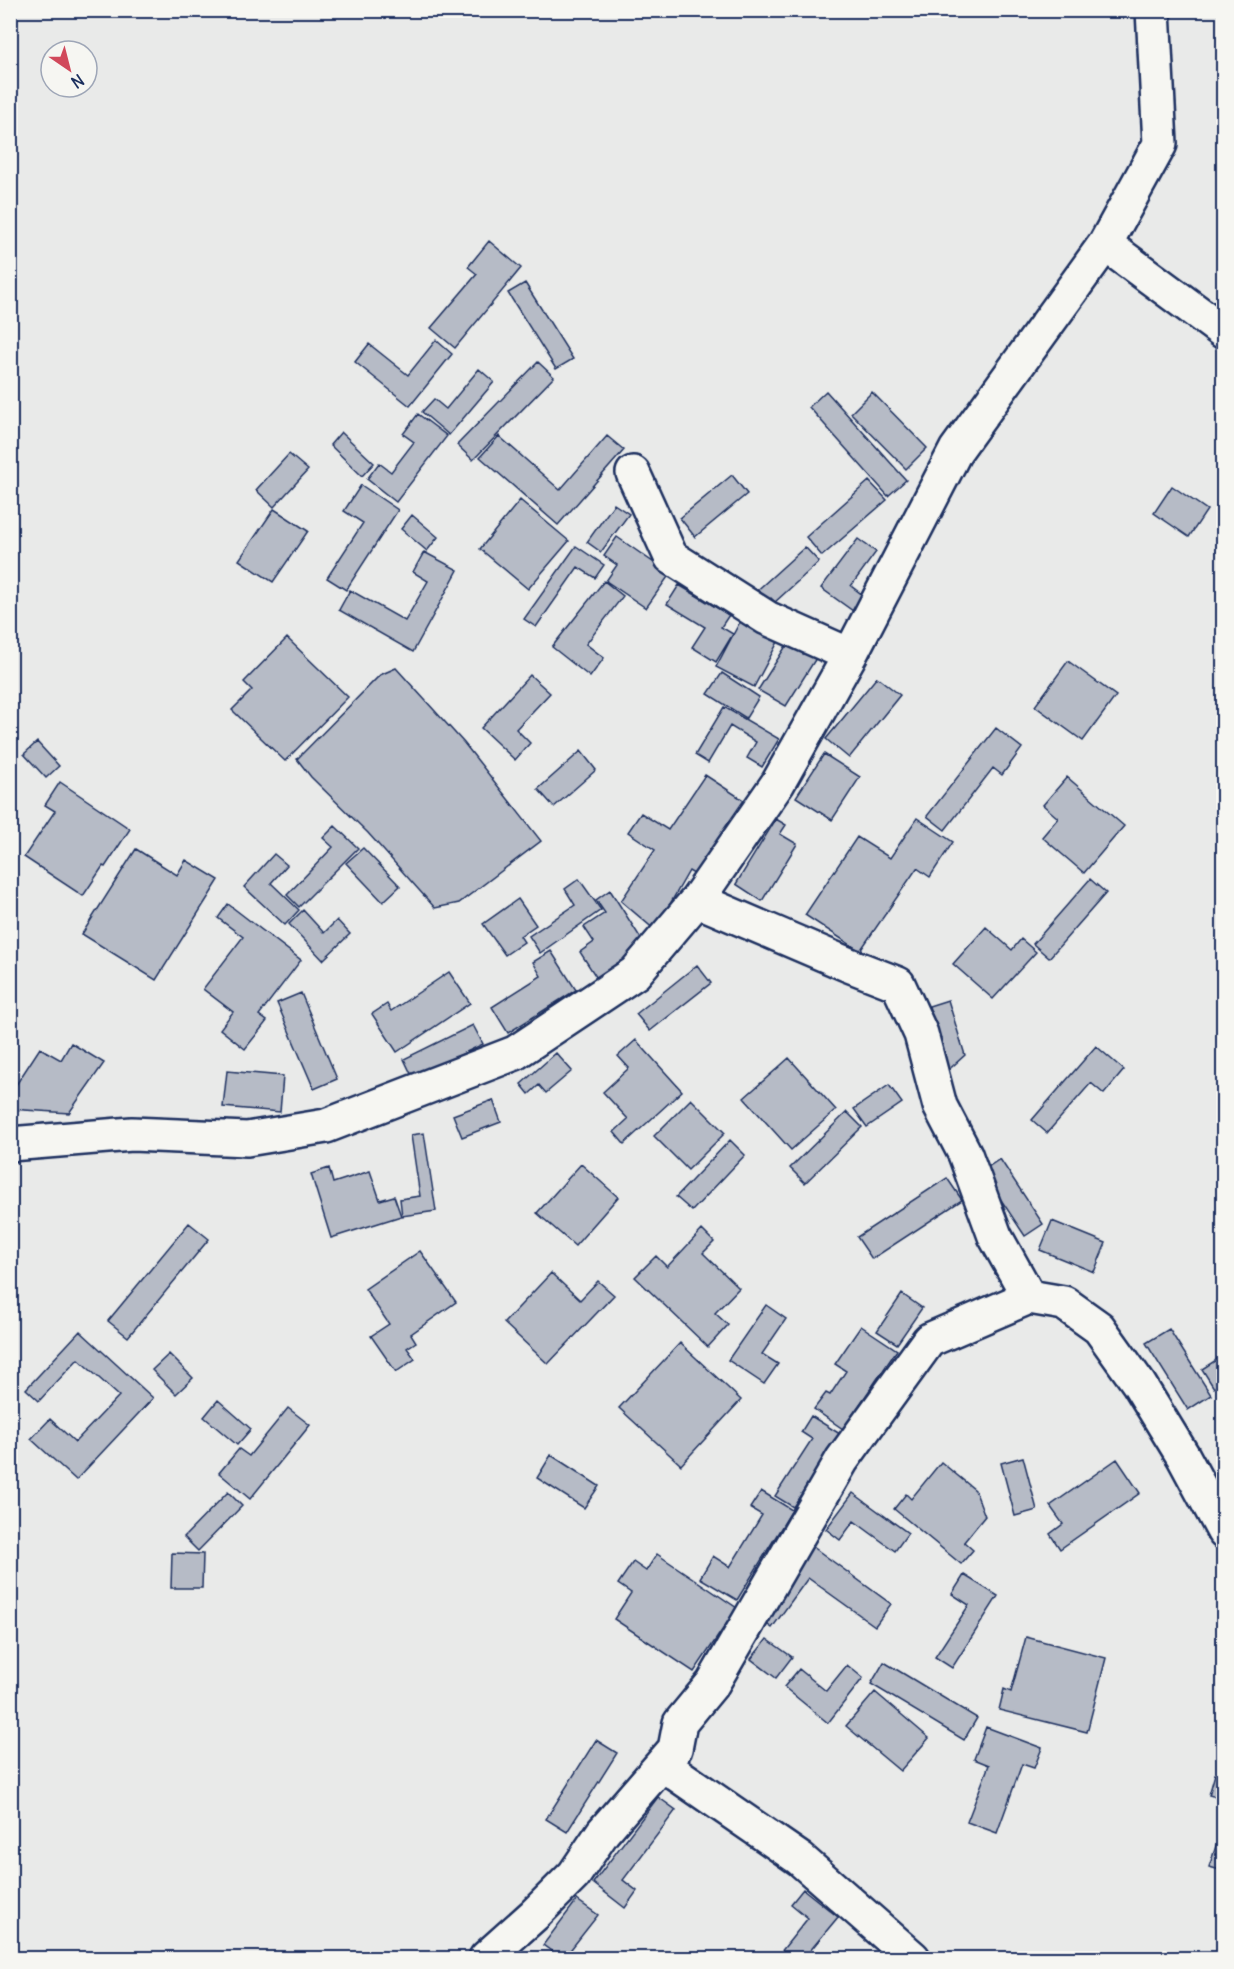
<svg xmlns="http://www.w3.org/2000/svg" width="1234" height="1969" font-family="Delius,sans-serif">
<rect width="100%" height="100%" fill="#e9eae9"/>
<filter id="ink" filterUnits="userSpaceOnUse"><feTurbulence type="fractalNoise" baseFrequency=".0167" numOctaves="2"/><feDisplacementMap in="SourceGraphic" scale="12" xChannelSelector="R" yChannelSelector="G"/><feConvolveMatrix kernelMatrix="1 2 1 2 8 2 1 2 1" color-interpolation-filters="sRGB"/></filter>
<g filter="url(#ink)">
<!-- building -->
<path fill="#b6bbc6" stroke="#1b2f5e" stroke-width="1.5" d="M489 241 521 268 455 348 431 328 477 274 468 267Z
M525 283 573 359 556 369 508 293Z
M436 340 452 354 410 406 355 362 369 344 408 375Z
M538 362 554 377 473 460 457 445Z
M479 369 494 382 449 435 422 412 434 399 446 409Z
M826 391 906 480 888 496 809 407Z
M872 392 927 448 906 469 851 413Z
M418 414 447 436 396 502 367 479 379 463 391 472 414 442 403 434Z
M341 432 374 463 362 476 330 445Z
M499 436 560 490 607 436 624 450 558 525 480 457Z
M289 454 308 470 274 507 256 490Z
M732 475 747 494 695 537 680 518Z
M869 481 887 500 822 556 806 537Z
M361 485 398 510 346 590 327 578 363 523 344 511Z
M1172 486 1207 510 1189 537 1154 513Z
M520 500 569 541 528 589 480 549Z
M614 504 629 514 601 552 587 542Z
M274 509 308 531 273 582 239 560Z
M412 515 438 537 427 551 401 529Z
M617 537 670 574 646 608 606 581 617 565 604 556Z
M858 539 876 552 851 586 864 596 853 611 821 588Z
M576 546 604 565 595 578 578 567 536 627 524 619Z
M805 547 819 562 775 602 771 598 762 607 752 595Z
M424 552 458 570 413 652 339 610 350 590 405 621 428 581 413 572Z
M604 581 623 596 586 644 604 658 590 677 552 647Z
M679 585 729 615 721 627 733 634 716 662 692 647 705 627 667 604Z
M742 618 780 638 754 687 716 667Z
M287 638 348 697 285 761 232 710 252 690 244 682Z
M791 638 818 655 786 706 758 690Z
M1068 661 1116 696 1083 741 1035 706Z
M396 668 464 743 541 841 459 903 435 908 368 833 311 777 297 759 380 675Z
M722 673 759 697 746 718 708 694Z
M530 675 550 693 516 729 530 743 515 760 481 728Z
M877 677 900 695 849 758 826 739Z
M724 707 779 739 762 767 747 758 756 742 730 726 708 763 695 755Z
M996 728 1022 748 1002 775 993 768 945 830 927 816Z
M37 742 59 766 46 778 24 754Z
M581 751 596 770 554 807 538 789Z
M824 754 860 777 832 820 796 797Z
M705 775 748 803 699 877 689 871 655 930 621 901 655 850 628 832 641 813 668 830Z
M1067 777 1124 826 1084 873 1042 837 1058 818 1043 805Z
M60 782 130 829 105 867 103 866 83 896 24 857 55 811 45 805Z
M917 818 953 842 930 877 917 868 860 951 805 915 857 837 890 858Z
M776 819 786 825 780 834 797 844 762 901 736 884Z
M335 826 358 848 299 907 287 895 333 847 323 838Z
M363 848 400 886 383 902 346 863Z
M136 849 177 875 186 860 219 880 156 980 82 934Z
M274 854 287 865 271 883 299 910 285 925 244 887Z
M579 879 601 910 540 953 529 936 575 905 565 889Z
M1090 879 1106 893 1049 958 1033 944Z
M610 890 647 948 598 980 580 952 594 942 584 927 605 913 596 900Z
M518 899 536 925 520 936 524 942 505 955 483 924Z
M228 904 301 960 259 1015 267 1021 245 1049 220 1029 233 1012 203 989 243 937 218 918Z
M303 910 324 933 337 920 350 934 323 960 289 924Z
M986 927 1012 950 1021 939 1036 952 993 999 953 964Z
M551 951 576 990 508 1033 492 1007 541 976 533 962Z
M697 965 711 983 650 1031 636 1014Z
M449 972 470 1003 397 1052 372 1014 387 1004 391 1011Z
M301 993 337 1079 314 1089 277 1003Z
M948 1000 965 1055 945 1073 929 1006Z
M473 1025 483 1044 413 1078 404 1059Z
M636 1040 682 1091 624 1144 614 1132 628 1119 603 1092 629 1068 618 1056Z
M71 1043 104 1063 69 1113 10 1109V1094L40 1048 61 1060Z
M1096 1046 1124 1070 1104 1094 1091 1083 1047 1133 1032 1120Z
M556 1053 572 1071 546 1093 539 1085 529 1094 521 1084Z
M789 1058 836 1110 791 1150 744 1098Z
M227 1071 283 1076 280 1112 223 1107Z
M889 1085 902 1103 867 1127 854 1109Z
M691 1099 725 1133 688 1170 654 1136Z
M493 1100 501 1122 462 1137 453 1115Z
M847 1112 862 1127 805 1183 790 1168Z
M424 1133 436 1211 402 1216 400 1199 420 1196 411 1135Z
M730 1140 745 1155 692 1211 676 1197Z
M1000 1159 1043 1224 1025 1236 982 1171Z
M581 1164 618 1197 575 1246 537 1213Z
M329 1168 333 1183 370 1171 380 1200 394 1196 401 1216 331 1238 311 1174Z
M947 1178 962 1200 872 1259 857 1237Z
M1052 1221 1106 1243 1094 1272 1040 1250Z
M189 1223 209 1239 128 1337 108 1321Z
M702 1230 714 1242 703 1253 739 1288 715 1313 728 1325 708 1347 635 1277 656 1256 667 1267Z
M420 1251 456 1302 411 1334 416 1342 407 1348 415 1359 396 1372 371 1336 389 1324 365 1289Z
M551 1273 580 1300 598 1281 614 1295 548 1364 504 1323Z
M902 1294 922 1308 897 1344 877 1331Z
M766 1305 786 1319 762 1354 778 1364 764 1384 728 1360Z
M861 1326 897 1350 843 1429 814 1409 826 1393 830 1395 846 1371 835 1364Z
M1169 1329 1211 1395 1188 1410 1146 1343Z
M80 1331 153 1398 76 1480 31 1439 50 1419 75 1442 119 1396 78 1359 39 1401 26 1389Z
M680 1343 741 1400 681 1465 619 1408Z
M169 1354 193 1378 176 1394 152 1370Z
M1224 1355V1382L1214 1388 1202 1369Z
M218 1400 251 1429 237 1445 204 1417Z
M288 1408 310 1425 250 1499 219 1473 239 1449 249 1456Z
M811 1416 840 1434 793 1507 775 1496 812 1439 801 1432Z
M551 1455 599 1486 584 1508 537 1478Z
M1023 1457 1037 1510 1015 1516 1001 1463Z
M1117 1459 1140 1493 1060 1549 1050 1534 1063 1524 1050 1506Z
M941 1462 975 1490 985 1516 964 1542 973 1550 961 1564 894 1509 906 1494 911 1499Z
M761 1491 792 1510 737 1600 700 1578 713 1556 730 1567 762 1515 750 1508Z
M228 1492 242 1506 198 1551 184 1537Z
M853 1493 908 1533 895 1551 854 1521 840 1540 826 1529Z
M809 1544 891 1604 875 1626 808 1578 772 1628 756 1616Z
M172 1553 203 1554 202 1588H171Z
M657 1554 737 1608 694 1672 614 1619 631 1593 618 1584 633 1562 646 1571Z
M964 1575 998 1596 952 1668 935 1657 969 1605 952 1594Z
M1026 1637 1106 1658 1087 1732 999 1710 1004 1689 1011 1692Z
M767 1639 792 1657 776 1678 751 1659Z
M884 1662 977 1718 964 1740 871 1684Z
M847 1665 863 1678 828 1723 784 1687 799 1669 826 1691Z
M875 1692 929 1738 900 1771 846 1726Z
M986 1727 1042 1748 1034 1768 1022 1764 997 1833 967 1822 989 1765 974 1759Z
M596 1740 617 1753 567 1832 546 1819Z
M1215 1774 1224 1776V1799L1209 1795Z
M658 1797 676 1810 623 1880 637 1891 625 1908 593 1883Z
M1224 1822V1871L1209 1867Z
M803 1889 838 1917 804 1958H776L808 1918 791 1904Z
M577 1900 598 1915 564 1958H561L543 1945Z"/>
<g fill="none" stroke-linecap="round" stroke-linejoin="round">
<!-- minor casing -->
<g stroke="#1b2f5e" stroke-width="38">
<path id="minor" d="M1105 244 1224 332
M633 473 671 557 767 618 850 655
M697 900 849 965 898 984 921 1034 940 1106 965 1154 995 1236 1029 1297
M10 1144 132 1134 247 1139 326 1126 515 1053 635 973 697 900 778 783 850 655 956 450 1105 244 1160 144 1153 10
M662 1764 800 1859 913 1958
M486 1958 534 1915 574 1875 603 1832 675 1749 680 1723 713 1683 842 1460 929 1340 1029 1297 1064 1303 1099 1328 1139 1384 1183 1456 1224 1532"/>
</g>
<!-- minor -->
<use href="#minor" stroke="#f6f6f2" stroke-width="33"/>
</g>
</g>
<!-- margin -->
<rect width="1234" height="1969" fill="none" stroke="#f6f6f2" stroke-width="36"/>
<rect x="18" y="18" width="1198" height="1933" fill="none" stroke="#1b2f5e" stroke-width="2" filter="url(#ink)"/>
<!-- north arrow -->
<g transform="translate(69 69) rotate(145)"><circle r="28" fill="#f6f6f2" stroke="#9ea6b7" stroke-width="1.5"/>
<path d="M0-4.5L10 22L0 15L-10 22Z" fill="#d1495b"/>
<text y="-9" font-size="16" font-weight="bold" text-anchor="middle" fill="#1b2f5e">N</text>
</g>
</svg>
